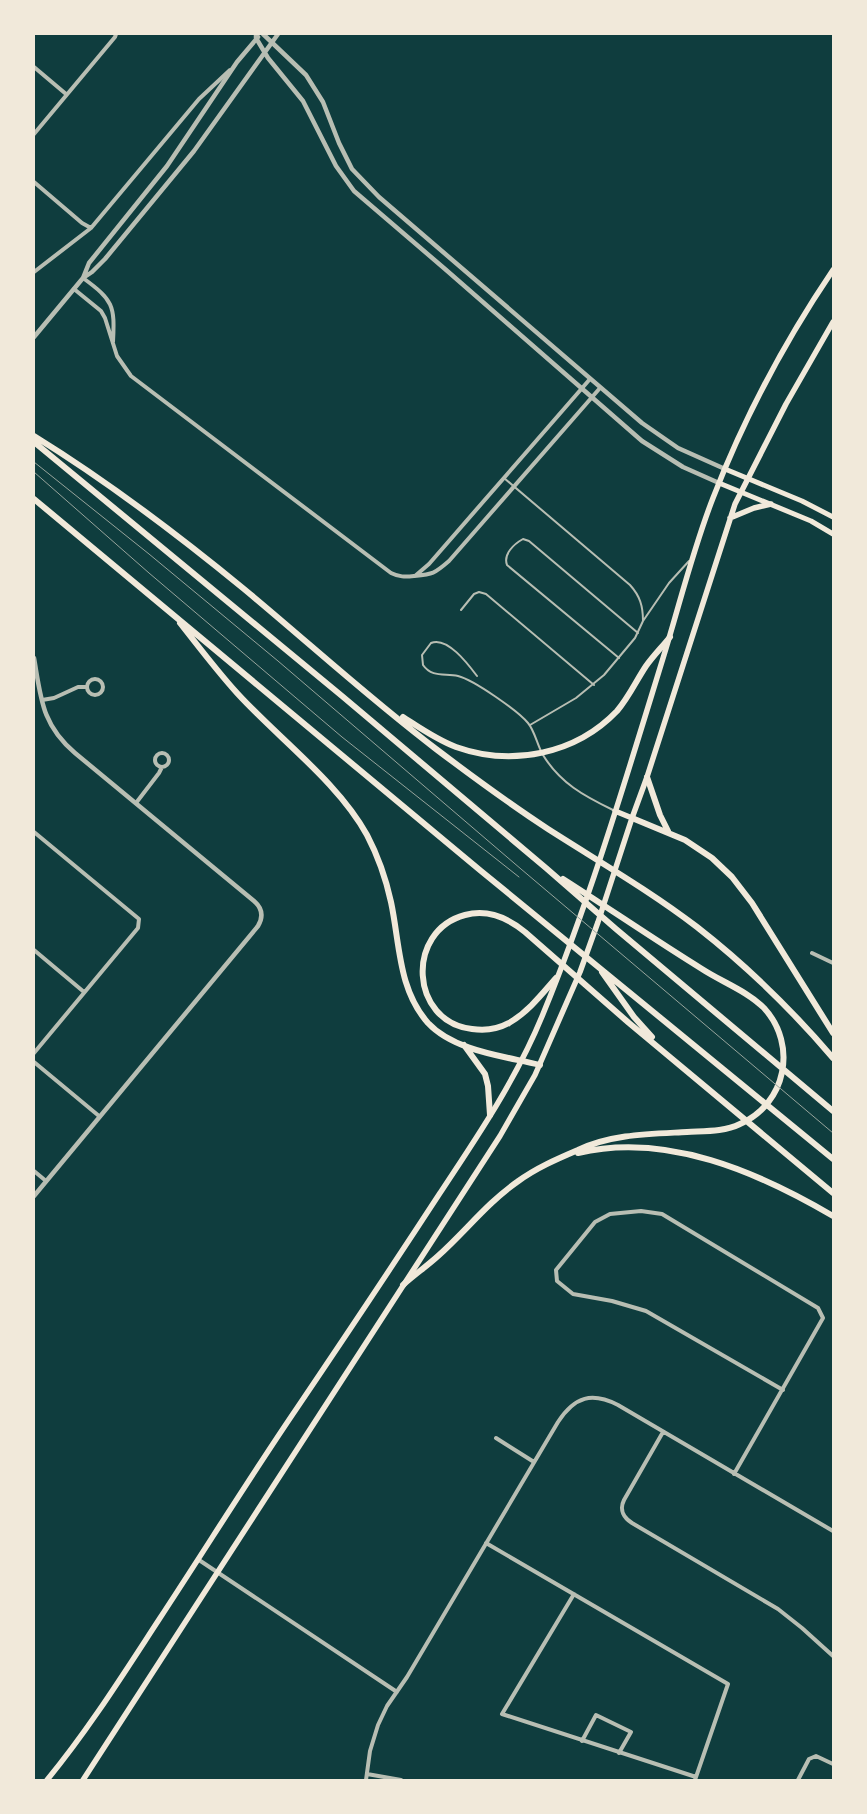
<svg xmlns="http://www.w3.org/2000/svg" width="867" height="1814" font-family="Manrope,sans-serif">
<rect width="100%" height="100%" fill="#0f3d3e"/>
<g fill="none" stroke-linecap="round" stroke-linejoin="round">
<!-- service -->
<path stroke="#b8beb3" stroke-width="2" d="M504 478 630 585C640 596 643 606 643 621
M461 610 474 594 479 592 486 594 594 685
M619 658 507 565C503 554 514 544 523 539L529 541 638 633
M477 676C468 664 447 636 431 643L422 655 423 665C432 678 445 673 458 676 474 680 518 711 528 723 534 730 537 743 541 751
M530 725 576 698 604 675 635 638 643 621 669 583 689 561
M543 755C560 783 584 796 613 810"/>
<!-- minor -->
<path stroke="#b8beb3" stroke-width="4" d="M34 67 66 94
M34 134 115 37 116 34
M34 182 82 223 91 228
M34 272 91 228 199 99 230 70
M83 278C113 300 115 305 113 342
M74 289 101 311 105 318 117 356 131 376 391 573C399 577 405 577 414 576 433 574 434 574 449 561L600 388
M415 576 429 564 590 379
M87 687a8 8 0 1 1 16 0a8 8 0 1 1-16 0Z
M42 700 54 698 78 687H87
M155 760a7 7 0 1 1 14 0a7 7 0 1 1-14 0Z
M136 803 159 773 162 767
M34 832 139 919 138 928 34 1053
M34 950 84 992
M812 953 833 963
M34 1062 99 1116
M34 1171 46 1181
M663 1432 624 1500C619 1510 624 1518 632 1523L778 1609 802 1628 833 1656
M496 1438 534 1462
M734 1474 823 1318 818 1308 662 1214 641 1211 610 1214 595 1222 556 1270 557 1281 573 1294 612 1301 646 1311 783 1390
M486 1543 728 1684 695 1780
M199 1560 397 1692
M574 1594 502 1714 696 1777
M582 1741 596 1715 631 1732 619 1753
M367 1774 401 1780
M366 1780 370 1751 378 1725 387 1706 407 1677 558 1422C575 1396 592 1392 618 1405L833 1531
M798 1780 809 1759 816 1756 833 1764"/>
<!-- tertiary -->
<path stroke="#b8beb3" stroke-width="4.5" d="M256 34V38L268 58 303 101 336 166 354 191 445 269 642 441 683 467 719 483
M263 34 306 75 323 102 339 143 352 169 379 197 642 423 678 448 725 469
M83 278 92 272 105 259 194 151 278 34
M34 337 83 278 89 263 167 166 237 62 258 37
M34 658C41 699 42 725 75 753L254 901C262 908 264 916 258 926L34 1196"/>
<!-- secondary -->
<path stroke="#f1e9da" stroke-width="5" d="M725 469 802 501 833 517
M719 483 811 521 833 534"/>
<!-- primary -->
<path stroke="#f1e9da" stroke-width="5.5" d="M730 518 754 508 771 504
M615 811 632 818
M47 1780C89 1729 124 1673 160 1618 206 1548 250 1477 297 1408 345 1337 393 1265 440 1193 478 1136 517 1078 543 1014 591 897 627 775 664 655 680 603 693 549 713 498 744 418 785 341 833 270
M83 1780 500 1136 535 1075 580 972 598 922 632 818 647 777 735 504 786 404 833 322"/>
<!-- motorway -->
<path stroke="#f1e9da" stroke-width="6" d="M34 436C107 481 177 534 244 589 308 642 370 699 436 749 473 777 510 804 548 829 598 861 650 891 697 927 747 966 792 1010 833 1058
M34 442 342 696 546 868 616 929 833 1111
M34 499 481 871 833 1159
M180 623C199 647 217 671 237 693 278 738 338 782 367 835 378 856 386 879 391 902 400 944 398 989 428 1023 454 1051 504 1056 540 1065
M403 717C420 728 437 740 456 747 512 767 576 754 617 711 629 697 636 681 646 666 653 656 662 647 670 637
M647 777 660 815 668 831
M632 818 685 840 712 858 732 877 752 903 833 1033
M602 972 634 1017 652 1037
M556 978C542 994 528 1012 509 1023 498 1029 485 1031 472 1029 410 1022 405 931 465 915 487 909 508 918 525 932L629 1023 833 1193
M464 1045 485 1074 488 1086 490 1115
M578 1153C667 1132 758 1172 833 1216
M403 1285C414 1275 427 1266 438 1256 465 1232 487 1203 517 1182 536 1168 557 1159 578 1150 612 1134 650 1134 687 1132 705 1131 724 1132 740 1124 786 1104 798 1045 764 1008 747 991 722 982 702 969 655 940 610 909 563 879"/>
<!-- tram -->
<path stroke="#97a49c" stroke-width="1" d="M34 462 149 554 278 661 521 869 833 1133
M34 472 149 573 342 737 519 877"/>
</g>
<!-- border -->
<rect width="867" height="1814" fill="none" stroke="#f1e9da" stroke-width="70"/>
</svg>
